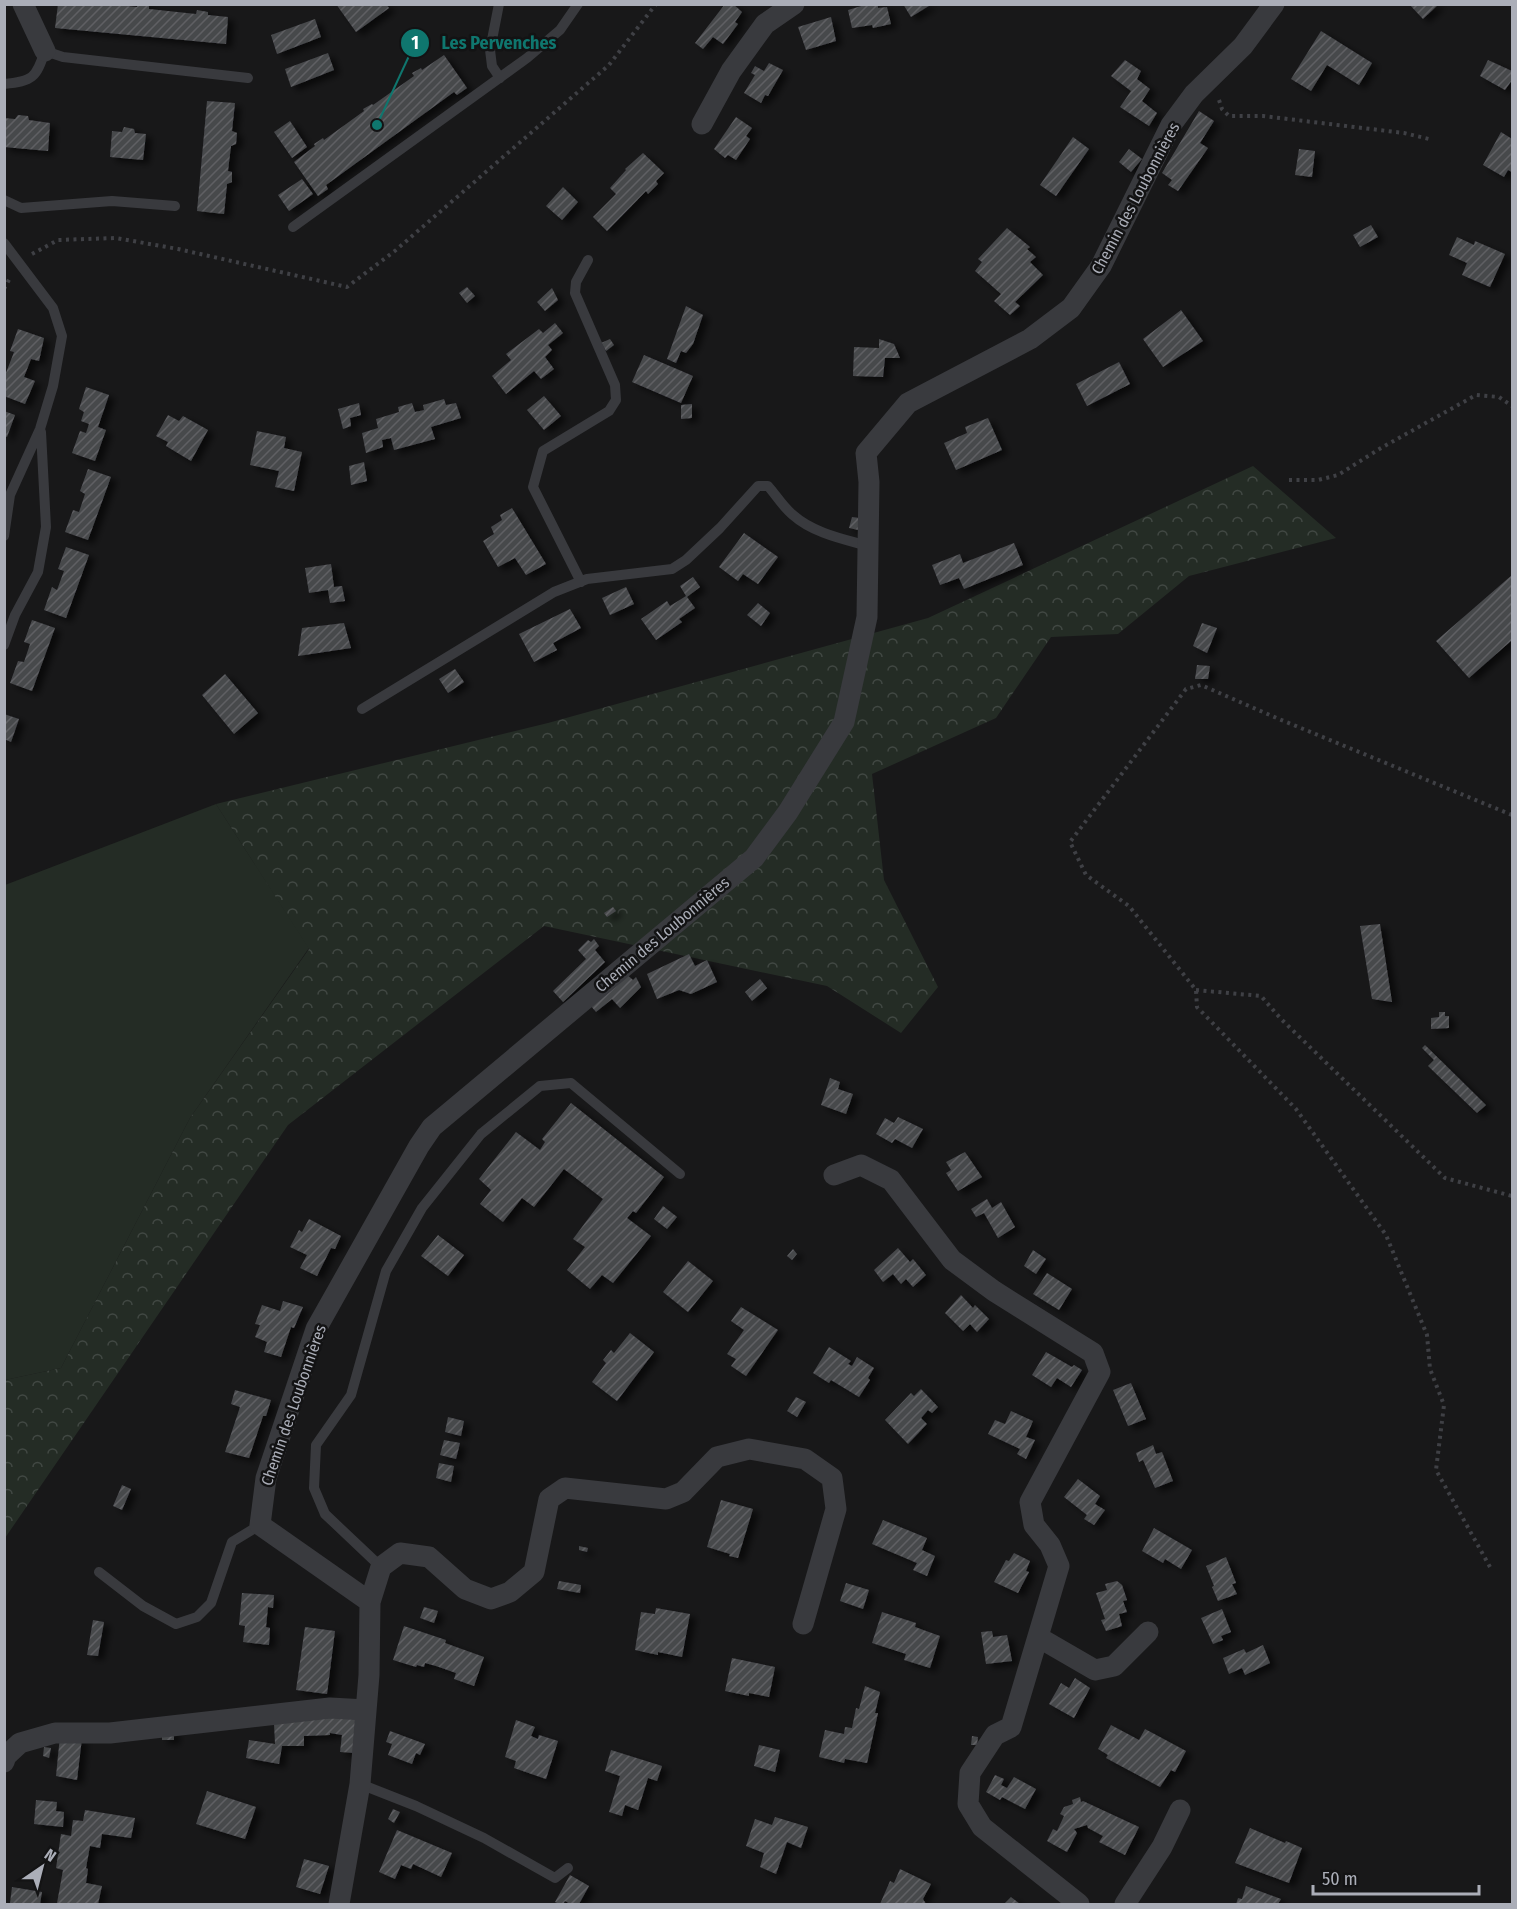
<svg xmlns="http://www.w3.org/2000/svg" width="1517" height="1909" font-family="'Fira Sans Condensed',sans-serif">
<defs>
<pattern id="forest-crowns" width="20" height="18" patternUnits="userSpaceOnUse" patternTransform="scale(1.5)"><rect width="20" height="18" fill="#242c25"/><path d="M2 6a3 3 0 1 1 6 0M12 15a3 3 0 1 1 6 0" fill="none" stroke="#414843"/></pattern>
<pattern id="building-hatch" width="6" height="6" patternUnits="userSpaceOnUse" patternTransform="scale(1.5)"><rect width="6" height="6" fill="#47484c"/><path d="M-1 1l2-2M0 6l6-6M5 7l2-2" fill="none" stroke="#5f6064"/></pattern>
<filter id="shadow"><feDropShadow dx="6" dy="4" stdDeviation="3" flood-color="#0009"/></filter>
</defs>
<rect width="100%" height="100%" fill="#181819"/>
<!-- green -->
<path fill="#242c25" d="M216 804 309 948 190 1118 61 1368 5 1380V885Z"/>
<!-- forest -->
<path fill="url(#forest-crowns)" d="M1253 466 1336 538 1189 576 1118 634 1051 637 996 718 872 774 884 880 938 987 901 1033 827 986 544 926 288 1125 5 1538V1380L61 1368 190 1118 309 949 216 804 548 723 928 618Z"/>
<!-- building -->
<path fill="url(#building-hatch)" filter="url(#shadow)" d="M58 4H106L137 7 138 4H146L149 5V9L196 14 197 10 208 12V15L228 17 226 44 55 28Z
M336 4H386L389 8 356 32Z
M725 4H733L742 12 735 22 738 24 723 44 713 37 703 49 695 43Z
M868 4H878V8L887 7 891 24 873 28 872 25 852 28 848 10Z
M903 4H932L911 17Z
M1409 4H1439L1423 19Z
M831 17 836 41 806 50 798 27Z
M315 19 321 37 277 54 271 35Z
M1321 31 1372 63 1359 85 1327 65 1311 91 1291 79Z
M328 53 334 70 291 87 285 69Z
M444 55 467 88 457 95 454 92 326 185 328 189 318 196 294 162 315 146 314 144 323 138 324 140 364 111 363 109 372 104 373 105 414 76 412 73 421 68 422 70Z
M1125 60 1141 71 1137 79 1150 89 1142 101 1157 113 1149 126 1120 107 1131 91 1111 76Z
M1488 60 1512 71V80L1505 90 1480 76Z
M769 63 783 70 768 96 765 95 761 103 744 93 755 75 751 73 755 66 764 71Z
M207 101 235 103 232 131 237 133 236 144 231 146 228 171 232 172V182L227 184 224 214 197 211Z
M1199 111 1214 121 1200 143 1208 148 1178 191 1168 185 1172 180 1162 173Z
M18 115 28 116 29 120 50 123 48 151 4 147V118L15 119Z
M736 117 752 128 746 136 750 139 736 160 728 155 725 158 714 149Z
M290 121 307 147 292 158 274 132Z
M124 127 134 129 135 133 146 134 143 160 110 157 112 131 122 132Z
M1501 132 1512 139V172L1508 170 1504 177 1483 165Z
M1073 137 1089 149 1056 196 1040 185Z
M1129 149 1142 159 1131 172 1119 162Z
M1299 149 1315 151 1312 177 1295 175Z
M643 153 664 173 656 181 658 184 648 194 646 191 607 231 593 217 616 194 610 188 626 170 625 169Z
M302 179 313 194 289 211 278 195Z
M563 187 578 202 562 220 546 206Z
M1371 225 1378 237 1360 247 1353 235Z
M1007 228 1030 247 1027 249 1036 257 1030 262 1043 275 1015 302 1020 306 1010 315 994 301 1001 294 975 271 982 262 978 259Z
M1457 237 1474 245 1475 241 1505 254 1490 287 1462 275 1467 263 1449 255Z
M467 287 475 296 467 303 459 293Z
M552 288 558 300 545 311 537 302Z
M686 306 703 315 693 344 686 353 681 351 676 363 667 359Z
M1181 310 1203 341 1163 367 1143 339Z
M555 323 563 333 548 345 552 350 545 357 554 369 541 379 534 371 506 394 492 376 511 360 506 354 539 329 543 333Z
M18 329 44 338 39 361 31 359 24 377 35 381 25 404 4 396V378L14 352 10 351Z
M610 339 614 345 606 351 601 343Z
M879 339 894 344 900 358H885L883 377 853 376 854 347 879 348Z
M644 355 693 376 681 403 632 382Z
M1119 362 1130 384 1087 406 1076 384Z
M86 387 109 395 98 427 106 430 95 461 72 453 80 431 86 433 89 424 81 421 84 412 79 409Z
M544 396 561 416 544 430 527 410Z
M444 399 446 405 456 403 461 418 431 427 435 439 394 450 391 438 382 440 383 447 366 453 362 433 378 428 376 419 399 412 398 407 412 403 415 412 424 410 423 405Z
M359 403 361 415 350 418 351 426 343 429 338 409Z
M692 404V418L681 419V405Z
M4 411 15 415 7 437 4 436Z
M168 415 179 421 183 416 208 430 191 461 166 446 168 442 156 436Z
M988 418 1002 450 956 470 944 443 967 433 965 427Z
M257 431 286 437 284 448 302 452 294 491 275 487 279 471 250 465Z
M364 462 367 481 351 485 349 466Z
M88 469 111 477 88 540 65 532 73 510 79 512 85 494 80 491Z
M512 508 546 564 526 575 515 558 498 567 483 541 494 534 491 527 502 520 500 515Z
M852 517 860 518 858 530 849 528Z
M744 533 778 557 758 584 743 574 738 581 719 567Z
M1014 543 1023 565 964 589 959 578 940 585 932 565 960 554 963 563Z
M66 547 89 555 66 618 44 610 52 587 57 590 64 571 58 569Z
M331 564 334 587 342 586 345 601 330 603 328 590 309 593 305 568Z
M1512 575V640L1469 678 1436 641Z
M693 577 700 587 687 597 695 608 679 619 682 622 656 640 641 619 667 601 670 606 686 596 680 586Z
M626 587 634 604 610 615 602 598Z
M758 603 770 613 761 626 747 615Z
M570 609 581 628 553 643 557 650 534 662 519 634Z
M32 620 55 628 32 691 10 683 18 661 24 662 30 644 24 642Z
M344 623 351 648 298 656 302 628Z
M1202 623 1217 628 1207 653 1193 646Z
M1197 665 1210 666 1208 679H1195Z
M455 669 464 682 448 693 439 679Z
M225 674 258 713 234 734 202 695Z
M4 714 19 719 11 742 4 739Z
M613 907 616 911 607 917 604 913Z
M1380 924 1392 1002 1372 999 1360 926Z
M594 939 599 946 595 950 605 962 563 1002 553 991 586 959 578 950 588 940 591 942Z
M689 954 695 966 707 960 717 982 691 994 679 990 657 999 647 974Z
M625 973 633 980 636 977 641 987 620 1008 612 999 596 1012 590 1005Z
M760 979 767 988 752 1001 745 992Z
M1439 1012H1445V1016H1449V1028L1431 1029V1018L1439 1017Z
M1425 1045 1486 1105 1477 1113 1428 1066 1434 1060 1422 1048Z
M830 1078 840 1082 838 1089 853 1094 846 1114 821 1105Z
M571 1103 664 1177 636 1213 633 1211 627 1218 651 1236 613 1283 602 1275 590 1289 567 1270 585 1247 573 1239 603 1199 564 1169 534 1207 522 1198 503 1222 480 1204 491 1190 479 1179 516 1132 540 1150 545 1142 542 1139Z
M898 1117 923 1129 912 1148 895 1139 892 1143 876 1134 885 1118 894 1123Z
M965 1152 982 1177 958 1191 946 1173 951 1170 946 1162Z
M987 1199 992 1208 1001 1202 1015 1227 998 1238 984 1213 976 1217 971 1209Z
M663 1206 677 1217 667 1229 654 1219Z
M309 1219 341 1236 335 1249 331 1248 317 1276 300 1268 307 1255 290 1247 299 1230 302 1232Z
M438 1235 464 1255 448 1276 421 1256Z
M898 1248 910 1262 913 1259 926 1275 913 1287 906 1279 901 1284 893 1274 883 1282 874 1270Z
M793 1249 797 1254 792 1260 787 1256Z
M1033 1250 1046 1259 1036 1274 1024 1266Z
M688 1261 713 1281 688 1312 663 1292Z
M1047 1273 1072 1289 1059 1310 1033 1294Z
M961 1295 973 1308 975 1305 989 1319 977 1332 970 1324 963 1331 945 1313Z
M283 1301 303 1307 294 1328 291 1327 281 1357 264 1352 267 1342 255 1337 260 1325 255 1324 262 1305 280 1311Z
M741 1307 778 1330 746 1376 731 1366 736 1359 727 1354 744 1330 731 1321Z
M630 1333 654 1352 617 1401 592 1382 606 1363 603 1360 611 1350 614 1353Z
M829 1347 851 1361 848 1364 852 1366 857 1357 874 1368 868 1378 870 1380 859 1397 831 1380 829 1383 813 1373Z
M1046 1352 1072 1367 1074 1365 1082 1370 1071 1387 1057 1378 1051 1387 1032 1375Z
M1131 1383 1146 1419 1128 1426 1113 1390Z
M921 1389 938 1407 932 1413 928 1410 921 1418 927 1424 908 1444 885 1420 911 1393 914 1396Z
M235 1390 271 1400 266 1416H263L249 1458 225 1452 240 1407 231 1404Z
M796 1397 806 1402 797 1417 787 1411Z
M1011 1411 1033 1421 1026 1437 1035 1440 1026 1459 1017 1454 1020 1449 988 1434 995 1420 1005 1424Z
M448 1417 464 1421 461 1436 445 1432Z
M444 1440 460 1443 456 1459 440 1455Z
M1153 1445 1156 1454 1162 1452 1173 1481 1155 1488 1143 1460 1139 1462 1136 1453Z
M439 1463 454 1466 451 1482 436 1478Z
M1078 1479 1100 1496 1095 1504 1105 1510 1094 1525 1084 1519 1087 1515 1064 1497Z
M122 1485 131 1489 122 1510 113 1506Z
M721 1500 753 1509 738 1558 729 1556 730 1554 707 1547Z
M883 1520 927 1538 922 1550 935 1556 927 1576 913 1570 917 1563 872 1544Z
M1154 1528 1192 1550 1181 1569 1165 1559 1163 1563 1142 1551Z
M579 1546 588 1548 587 1552 579 1550Z
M1014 1553 1030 1561 1026 1571 1029 1572 1018 1593 994 1582 1006 1560 1009 1561Z
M1226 1557 1236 1583 1232 1584 1237 1594 1218 1601 1212 1587 1214 1586 1206 1566Z
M559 1581 581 1585 580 1593 557 1589Z
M1117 1581 1122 1585 1127 1600 1123 1601 1127 1612 1119 1614 1122 1626 1106 1631 1101 1620 1105 1619 1096 1593 1107 1590 1105 1584Z
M846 1583 869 1590 863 1609 840 1601Z
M242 1593 274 1595 273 1608 268 1607 266 1627 270 1628 269 1645 243 1642 245 1626 239 1625Z
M424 1607 438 1611 434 1623 420 1618Z
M656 1608 690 1614 682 1657 658 1652V1655L635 1650 641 1612 655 1614Z
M1222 1609 1231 1632 1221 1636 1223 1640 1213 1644 1201 1618Z
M882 1612 916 1623 915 1627 940 1636 930 1668 904 1660 906 1654 872 1643Z
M93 1620 104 1622 98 1656 87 1655Z
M404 1626 446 1640 445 1643 484 1657 474 1686 454 1679 456 1673 436 1666 425 1663 424 1667 417 1665 416 1667 393 1660Z
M305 1627 335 1631 327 1694 296 1690Z
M992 1631 993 1637 1007 1635 1012 1661 986 1664 981 1632Z
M1263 1645 1270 1663 1245 1675 1242 1668 1229 1674 1223 1658 1244 1649 1246 1653Z
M732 1658 775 1667 769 1697 749 1693V1696L725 1691Z
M1075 1678 1090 1688 1074 1718 1049 1704 1061 1683 1069 1688Z
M865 1686 880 1692 875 1713H878L867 1763 845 1759 844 1763 819 1757 825 1730 844 1734 845 1727 852 1728 856 1708 859 1709Z
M315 1718H357L354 1753 340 1752 342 1735 330 1733V1735L304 1736V1746H282L279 1764 246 1758 249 1740 275 1744 274 1724Z
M516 1720 535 1727 531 1736 538 1739 539 1735 558 1741 546 1779 514 1768 516 1761 505 1757Z
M1111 1725 1139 1740 1145 1729 1186 1751 1175 1772 1171 1770 1160 1787 1106 1758 1108 1755 1098 1749Z
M174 1730V1740H162V1731Z
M390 1731 425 1744 420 1755 416 1753 412 1764 388 1755 392 1744 386 1742Z
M60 1736 82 1738 77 1780 56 1776Z
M972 1736 978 1737 977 1745H971Z
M759 1745 780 1750 775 1772 754 1766Z
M44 1747 51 1748 49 1758 43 1756Z
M611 1750 662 1766 657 1781 648 1778 638 1810 625 1805 622 1816 609 1812 620 1776 605 1771Z
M995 1775 1004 1779 1001 1785 1007 1788 1014 1777 1036 1789 1025 1809 1002 1797 1000 1800 986 1792Z
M207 1791 256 1807 245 1839 196 1824Z
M1080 1797 1081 1802 1083 1801 1139 1827 1125 1855 1099 1842 1103 1836 1088 1828 1087 1825 1074 1829 1077 1833 1067 1852 1047 1841 1053 1829 1057 1831 1064 1816 1060 1814 1064 1807 1073 1804 1072 1800Z
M36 1800 57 1802 56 1811 64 1812 63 1827 34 1824Z
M393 1809 400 1812 394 1823 388 1819Z
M85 1810 135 1818 131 1838 102 1834 100 1848 90 1846 86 1868 88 1869 86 1883 102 1886 98 1904 57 1903 63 1870 56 1868 61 1834 71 1836 73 1820 83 1821Z
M775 1817 808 1827 801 1848 787 1842 776 1874 760 1867 764 1853 746 1846 755 1819 772 1825Z
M1250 1828 1285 1843 1286 1841 1302 1848 1289 1883 1235 1863Z
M397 1830 452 1853 441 1877 413 1864 411 1869 401 1865 395 1879 379 1872Z
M304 1859 329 1866 320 1894 296 1887Z
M900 1869 931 1884 923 1899 926 1904H880L890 1881 894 1883Z
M570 1875 589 1886 579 1904H570L565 1901 563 1904H559L555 1902Z
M1246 1886 1281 1899 1278 1904H1236L1238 1898 1242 1899Z
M12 1887 42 1892 40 1904 10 1903Z
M1011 1897 1020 1904H1004Z"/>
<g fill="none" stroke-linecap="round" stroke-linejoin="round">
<!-- path -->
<path stroke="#3f4045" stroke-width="4" stroke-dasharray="3 4.5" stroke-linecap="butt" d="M1219 100 1222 109 1229 116H1263L1404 133 1429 139
M32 254 58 240 116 238 178 249 347 287 396 250 609 65 656 4
M4 289 11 276
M1289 480H1318L1338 475 1381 448 1476 395 1499 397 1512 406
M1196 990 1261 996 1281 1019 1445 1178 1512 1196
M1490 1567 1436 1470 1444 1405 1430 1369 1427 1335 1386 1235 1296 1109 1197 1007 1196 990 1129 906 1086 875 1070 842 1186 689 1201 685 1279 719 1512 815"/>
<!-- service -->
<path stroke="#393a3e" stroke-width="10" d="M499 4 490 50 492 66 500 78
M4 84C33 81 36 78 45 51L63 57 248 78
M4 200 21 208 112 201 175 206
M293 227 527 58 560 30 578 4
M4 243 53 308 62 336 53 386 40 429 10 495 4 536
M581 582 533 487 543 451 609 411 616 400 615 385 575 293 576 282 588 260
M4 645 15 615 38 572 46 527 41 432
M362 709 554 592 587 579 672 569 686 560 720 528 758 486H768C776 495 783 507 793 515 813 533 843 539 868 546
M381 1567 325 1514 314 1488 316 1445 351 1395 386 1271 422 1208 481 1134 540 1086 571 1083 680 1174
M99 1572 143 1606 176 1624 197 1617 211 1603 232 1542 260 1525
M360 1784 416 1806 484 1838 555 1878 568 1868"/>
<!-- minor -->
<path stroke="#393a3e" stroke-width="21" d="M23 4 45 51
M702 124 731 71 765 24 794 4
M834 1175 861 1165 891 1180 952 1260 994 1291 1093 1353 1100 1372 1030 1502 1034 1525 1050 1545 1059 1566 1011 1727 995 1735 970 1773 968 1804 982 1827 1079 1904
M370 1602 260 1525 266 1478 316 1329 419 1146 432 1127 754 858 788 812 844 722 867 617 869 482 866 453 908 403 1030 339 1071 308 1101 266 1171 125 1194 94 1243 46 1274 4
M1038 1637 1095 1670 1114 1666 1148 1632
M4 1762 6 1756 20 1743 55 1733H110L330 1708 366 1710
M339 1904 360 1784 369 1675 370 1602 381 1567 400 1553 429 1557 465 1589 491 1599 510 1592 534 1572 549 1499 565 1488 666 1499 683 1492 717 1457 749 1449 805 1459 832 1478 836 1509 803 1624
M1125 1904 1162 1847 1180 1810"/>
</g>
<g text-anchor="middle" stroke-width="5" stroke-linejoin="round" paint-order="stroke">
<!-- street labels -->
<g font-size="16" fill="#abaeb8" stroke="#131314">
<text transform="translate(1135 198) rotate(-62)" y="6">Chemin des Loubonnières</text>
<text transform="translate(662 934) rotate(-40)" y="6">Chemin des Loubonnières</text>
<text transform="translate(293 1405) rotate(-71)" y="6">Chemin des Loubonnières</text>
</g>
</g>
<!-- callouts -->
<path fill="none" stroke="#0f766e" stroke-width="2" d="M377 125L415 43"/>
<g fill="#0f766e" stroke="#131314" stroke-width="2">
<circle cx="377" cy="125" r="6"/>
<circle cx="415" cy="43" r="15"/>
</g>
<g font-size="18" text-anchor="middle" font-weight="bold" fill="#fff">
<text x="415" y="49">1</text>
</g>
<g font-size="18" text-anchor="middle" font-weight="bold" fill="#0f766e" stroke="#131314" stroke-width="5" stroke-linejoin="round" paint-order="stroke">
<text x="499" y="49">Les Pervenches</text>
</g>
<!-- border -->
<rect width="1517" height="1909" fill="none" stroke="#abaeb8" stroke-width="12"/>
<!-- north arrow -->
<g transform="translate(42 1867) rotate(35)" stroke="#131314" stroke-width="4.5" paint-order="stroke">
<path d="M0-4.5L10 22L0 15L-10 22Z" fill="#abaeb8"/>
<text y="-9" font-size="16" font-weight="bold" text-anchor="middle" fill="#abaeb8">N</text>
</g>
<!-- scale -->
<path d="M1313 1885v9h166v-9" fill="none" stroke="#abaeb8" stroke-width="3"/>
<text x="1322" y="1885" font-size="18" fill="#abaeb8" stroke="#131314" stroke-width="4.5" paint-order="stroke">50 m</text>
</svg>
